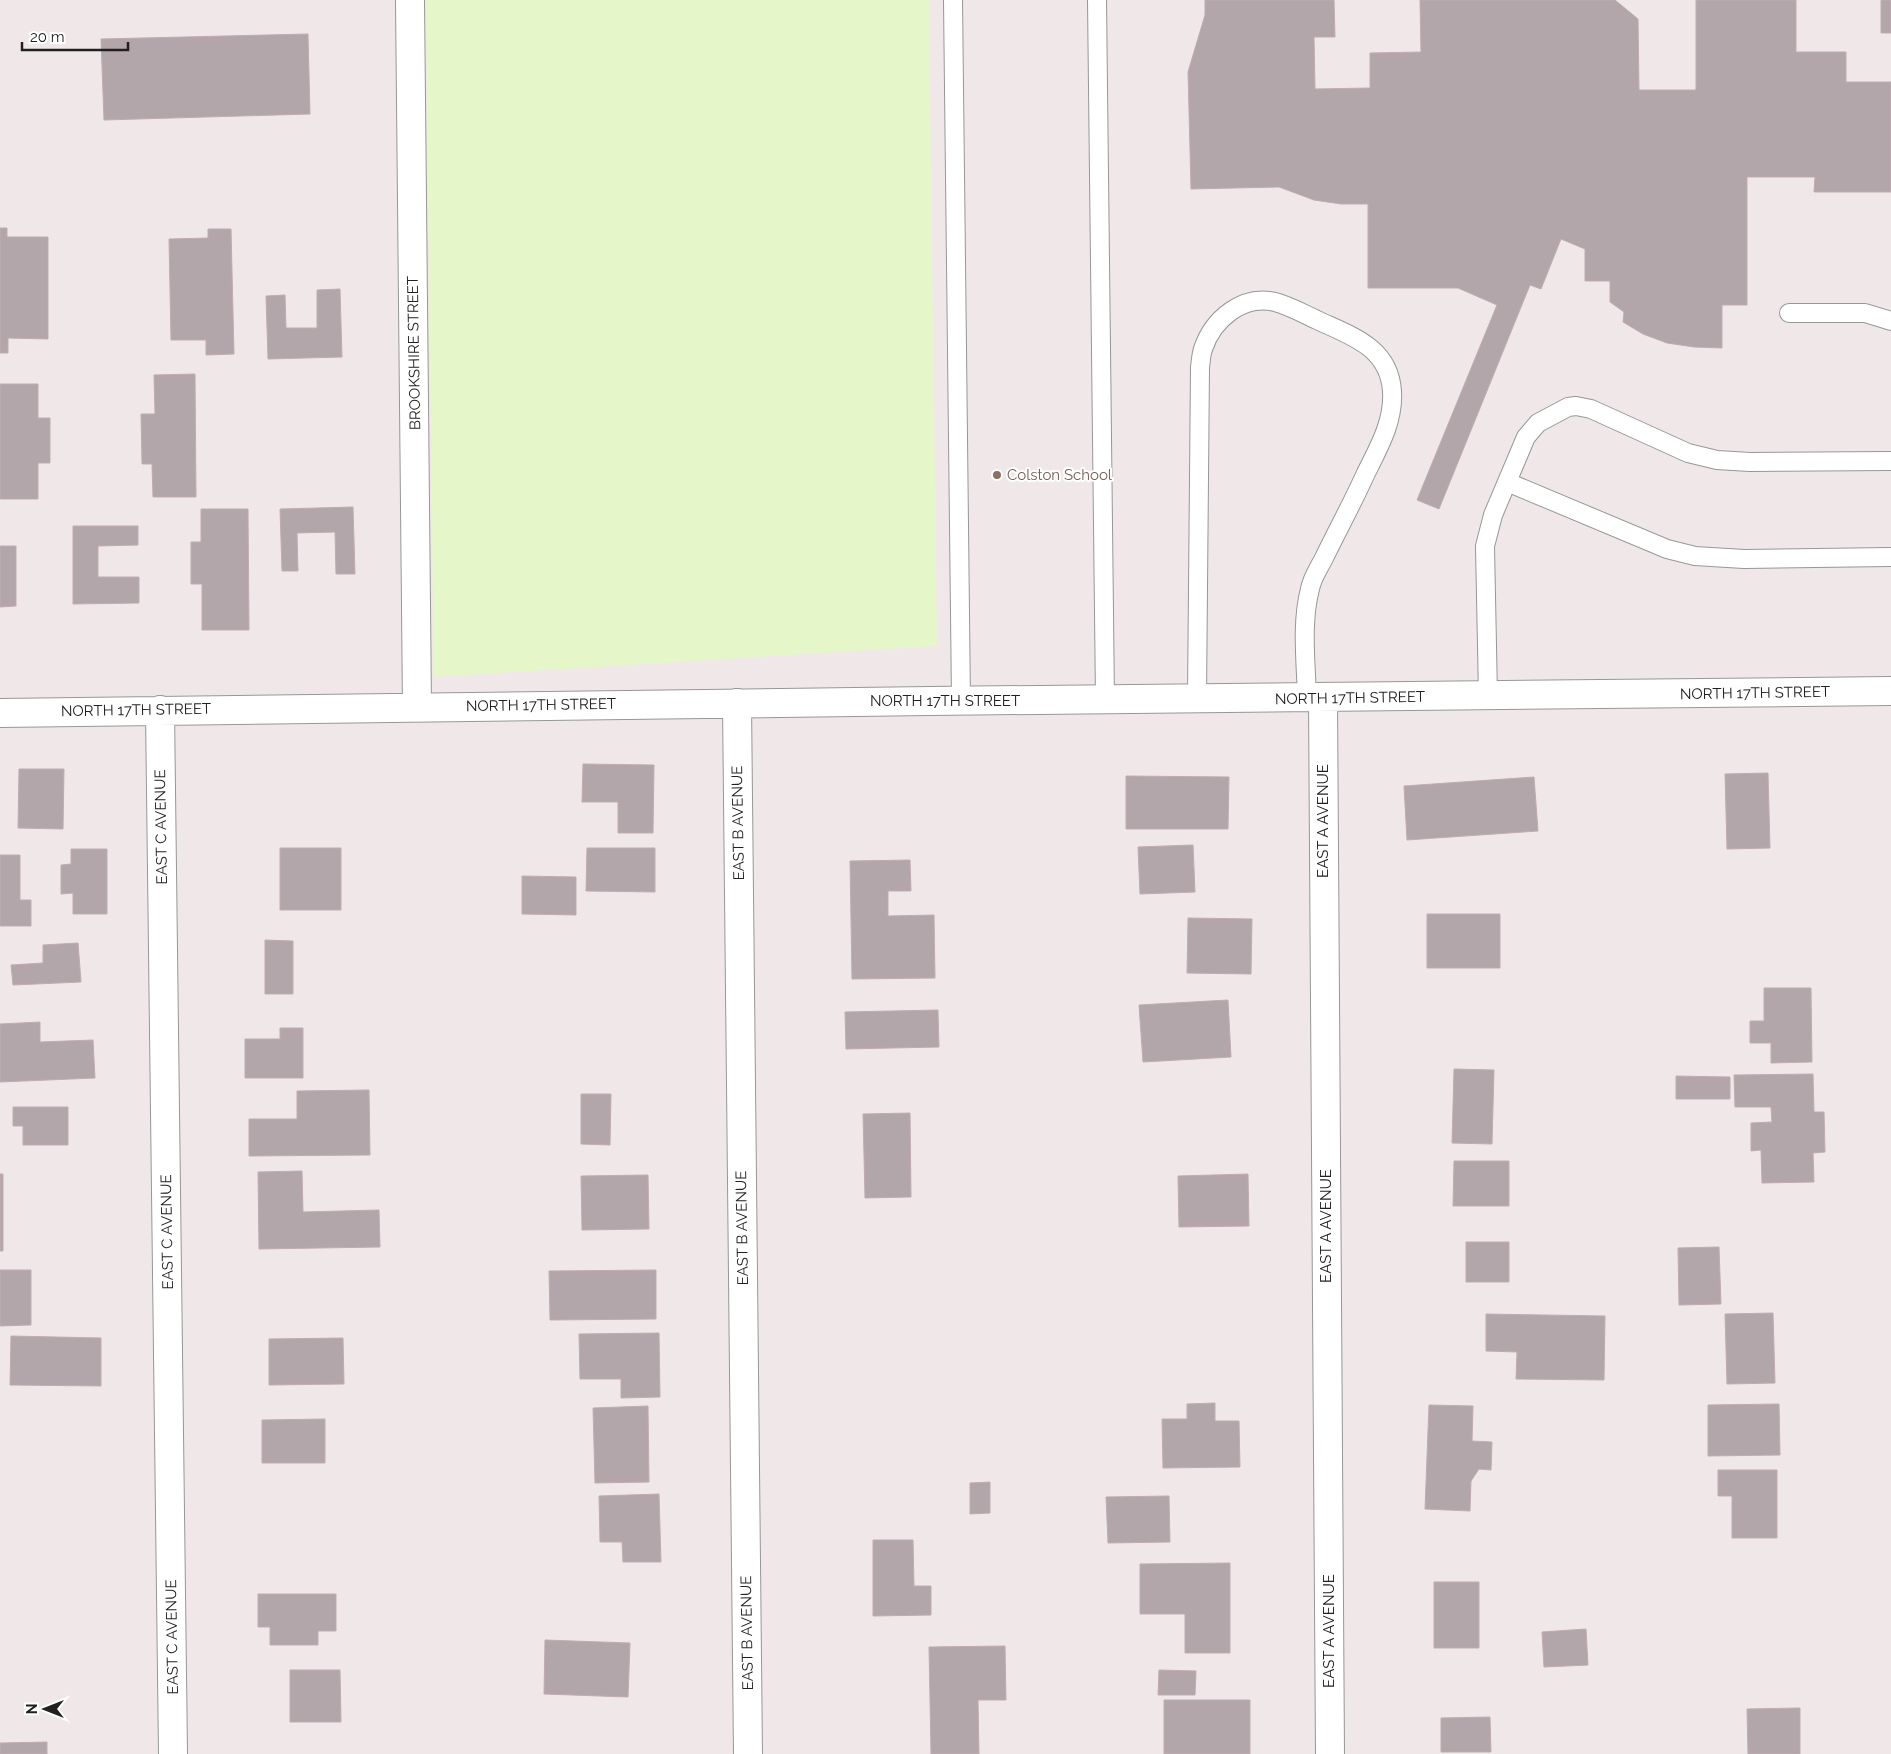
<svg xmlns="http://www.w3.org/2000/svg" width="1891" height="1754" font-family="Raleway,sans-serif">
<rect width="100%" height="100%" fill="#f0e8e8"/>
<!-- park -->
<path fill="#e5f6c9" d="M426 0H929L937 646 434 677Z"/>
<!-- building -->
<path fill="#b2a6aa" stroke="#c1abb1" d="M1205 0H1334L1335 37H1314L1315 89 1370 88V53L1421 52 1420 0H1615L1638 19 1639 90H1696V0H1796V52H1846V82H1891V192H1814L1815 177H1747V305H1722V348L1694 347 1667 343 1643 334 1623 322 1624 312 1610 302V281H1585V249L1561 239 1541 289 1530 285 1439 509 1417 500 1497 305 1458 288H1368V204H1341L1314 200 1279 187 1191 189 1188 72 1205 15Z
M1881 0H1891V33H1881Z
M308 34 310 114 104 120 101 39Z
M0 228H7V237H48V339L8 338V353H0Z
M208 229H231L234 354 206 355V340H171L169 239 208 238Z
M340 289 342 357 268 359 266 296 285 295 286 328H317V290Z
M195 374 196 497H153L152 464H142L141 414H155L154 375Z
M0 384H38V418H50V463H38V499H0Z
M353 507 355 574H336L335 532 297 533 298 571H282L280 509Z
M201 509H248L249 630H202V584H191V542H201Z
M73 526H138V545L98 546V577H139V603L73 604Z
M0 546H16V606L0 607Z
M583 764 654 765 653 833H618V802H582Z
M19 769H64L63 829 18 828Z
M1768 773 1770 848 1727 849 1725 774Z
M1126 776 1229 777 1228 829H1126Z
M1534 777 1538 831 1407 840 1404 786Z
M1193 845 1195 892 1140 894 1138 847Z
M280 848H341V910H280Z
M587 848H655V892L586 891Z
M71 849H107V914H73V893L61 894V865L71 864Z
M0 855H20V900H31V926H0Z
M910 860 911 891H888V916L934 915 935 978 852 979 850 861Z
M522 876 576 877V915L522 914Z
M1427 914H1500V968H1427Z
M1188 918 1252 919 1251 974 1187 973Z
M265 940 293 941V994H265Z
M78 943 81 982 13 985 11 965 43 963V945Z
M1764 988H1811L1812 1062 1771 1063V1043H1750V1021H1764Z
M1228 1000 1231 1057 1143 1062 1139 1005Z
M938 1010 939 1047 846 1049 845 1012Z
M40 1022V1042L93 1040 95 1078 0 1082V1024Z
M280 1028H303V1078H245V1039H280Z
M1454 1069 1494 1070 1492 1144 1452 1143Z
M1813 1074 1814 1112H1824L1825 1152 1813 1153 1814 1182 1762 1183 1761 1150 1751 1151V1123L1772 1122 1771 1107H1735L1734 1075Z
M1676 1076 1730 1077V1099H1676Z
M369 1090 370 1155 249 1156V1119H297V1091Z
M581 1094H611L610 1145 581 1144Z
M13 1107H68V1145H23V1126H13Z
M910 1113 911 1197 865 1198 863 1114Z
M1454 1161H1509V1206H1453Z
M302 1171 303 1212 379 1210 380 1247 259 1249 258 1172Z
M0 1174H3V1251H0Z
M1248 1174 1249 1226 1179 1227 1178 1176Z
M648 1175 649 1229 582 1230 581 1176Z
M1466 1242H1509V1282H1466Z
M1719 1247 1721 1304 1679 1305 1678 1248Z
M0 1270H31V1325L0 1326Z
M656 1270V1319L550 1320 549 1271Z
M1773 1313 1775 1383 1727 1384 1725 1314Z
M1486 1314 1605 1316 1604 1380 1516 1379 1517 1352 1486 1351Z
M659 1333 660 1397 621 1398V1379H580L579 1334Z
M11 1336 101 1338V1386L10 1385Z
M343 1338 344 1384 269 1385V1339Z
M1215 1403V1421H1239L1240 1467 1163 1468 1162 1419H1187V1404Z
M1779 1404 1780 1455 1708 1456V1405Z
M1429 1405 1473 1406 1472 1441 1492 1442 1491 1470 1479 1469 1471 1481 1470 1511 1425 1509Z
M648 1406 649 1482 595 1483 593 1408Z
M325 1419V1463H262V1420Z
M1718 1470H1777V1538H1732V1496H1718Z
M990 1482V1513L970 1514V1483Z
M659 1494 661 1562H623L622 1542H600L599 1496Z
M1169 1496 1170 1542 1108 1543 1106 1497Z
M873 1540H913L914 1586H931V1615L873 1616Z
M1230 1563V1653H1185V1614H1140V1564Z
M1434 1582H1479V1648H1434Z
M258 1594H336V1631H318V1645H270V1627H258Z
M1586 1629 1588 1665 1544 1667 1542 1632Z
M545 1640 630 1643 628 1697 544 1694Z
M1005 1646 1006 1700H978L979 1754H931L929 1647Z
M290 1670H340L341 1722H290Z
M1159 1670 1196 1671 1195 1695H1158Z
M1164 1700H1250V1754H1164Z
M1800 1708V1754H1748L1747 1709Z
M1490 1717 1491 1752H1441V1718Z
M47 1742V1754H0V1743Z"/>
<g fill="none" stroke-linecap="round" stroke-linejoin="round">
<!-- lane casing -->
<g stroke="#979797" stroke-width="20">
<path id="lane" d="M953 0 961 701
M1097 0 1105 700
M1789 313H1865L1891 321
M1507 482 1667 549 1695 556 1744 559 1891 557
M1488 696 1485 546 1493 515 1526 437 1538 423 1568 407 1576 406 1591 409 1688 453 1717 460 1750 462 1891 461
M1197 699 1200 367C1201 361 1201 355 1203 349 1213 319 1243 294 1275 302 1290 306 1304 314 1317 320 1351 336 1389 347 1392 391 1394 421 1379 447 1366 473 1353 502 1338 529 1324 558 1319 568 1312 578 1310 589 1301 623 1306 663 1307 698"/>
</g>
<!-- street casing -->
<g stroke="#979797" stroke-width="30">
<path id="street" d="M410 0 417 707
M1323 698 1330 1754
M737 703 748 1754
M160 710 173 1754
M0 713C630 702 1261 699 1891 691"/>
</g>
<!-- lane -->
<use href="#lane" stroke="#fff" stroke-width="18"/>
<!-- street -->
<use href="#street" stroke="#fff" stroke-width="28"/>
</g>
<!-- markers -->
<circle fill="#8d6e63" stroke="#fff" stroke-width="2" cx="997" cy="475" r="5"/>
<g text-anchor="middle" stroke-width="4" stroke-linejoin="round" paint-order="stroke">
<!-- street labels -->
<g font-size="15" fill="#202020" stroke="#fff">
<text transform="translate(414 353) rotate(-91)" y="5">BROOKSHIRE STREET</text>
<text transform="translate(1755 693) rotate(-1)" y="5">NORTH 17TH STREET</text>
<text transform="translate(1350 698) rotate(-1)" y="5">NORTH 17TH STREET</text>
<text x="945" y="706">NORTH 17TH STREET</text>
<text transform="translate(541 705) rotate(-1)" y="5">NORTH 17TH STREET</text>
<text transform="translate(136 710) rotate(-1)" y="5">NORTH 17TH STREET</text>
<text transform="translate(1323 821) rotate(-90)" y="5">EAST A AVENUE</text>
<text transform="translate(738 823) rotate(-91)" y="5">EAST B AVENUE</text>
<text transform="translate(161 827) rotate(-91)" y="5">EAST C AVENUE</text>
<text transform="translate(1326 1226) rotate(-90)" y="5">EAST A AVENUE</text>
<text transform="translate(742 1228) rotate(-91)" y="5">EAST B AVENUE</text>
<text transform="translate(167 1232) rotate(-91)" y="5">EAST C AVENUE</text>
<text transform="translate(1329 1631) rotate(-90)" y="5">EAST A AVENUE</text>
<text transform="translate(747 1633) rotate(-91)" y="5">EAST B AVENUE</text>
<text transform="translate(172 1637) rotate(-91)" y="5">EAST C AVENUE</text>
</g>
<!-- education labels -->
<g font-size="15" fill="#785e54" stroke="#fff" text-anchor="start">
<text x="1007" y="480">Colston School</text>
</g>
</g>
<!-- north arrow -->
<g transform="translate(45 1709) rotate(270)" stroke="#ffffff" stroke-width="4" paint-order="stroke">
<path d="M0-4L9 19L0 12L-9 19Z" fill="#202020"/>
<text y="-8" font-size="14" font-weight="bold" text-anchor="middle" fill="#202020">N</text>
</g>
<!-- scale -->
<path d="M22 42v8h106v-8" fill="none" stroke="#202020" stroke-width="2.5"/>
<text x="30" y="42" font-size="15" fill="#202020" stroke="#ffffff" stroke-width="4" paint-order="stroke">20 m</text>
</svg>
